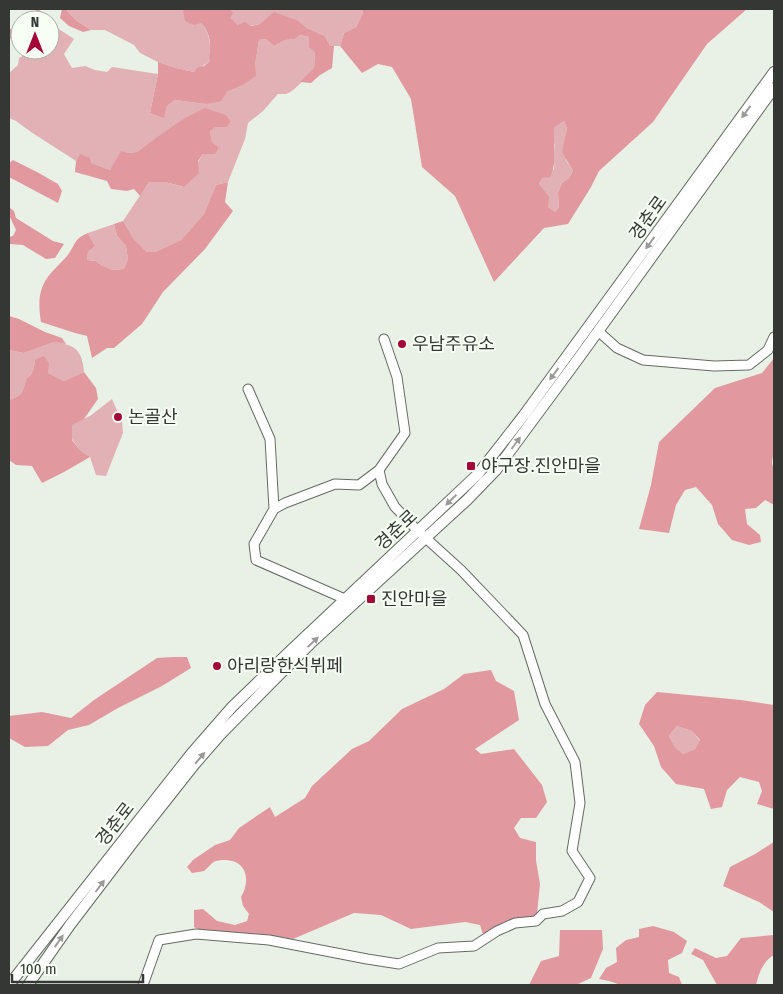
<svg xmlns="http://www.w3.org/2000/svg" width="783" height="994" font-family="'Fira Sans Condensed','Noto Sans KR',sans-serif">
<rect width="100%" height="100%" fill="#e9f1e7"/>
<!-- green -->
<path fill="#e2b1b5" d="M69 9H183V10C199 21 208 24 210 45 211 51 208 55 210 61L194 72 176 68 158 62 140 53 134 45 105 30H91L77 21 67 11Z
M230 9H362L363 13 356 27 344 33 340 46H330L325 36 307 28 299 21 260 24 250 26 238 25 229 18 232 13Z
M51 24 74 39 64 54 72 68 85 66 95 70 107 72 112 67 158 74 150 113 164 117 167 106 175 100 206 104 227 92 241 86 255 65 259 40 266 39 274 46 285 40 295 39 300 35 309 37 315 52 314 68C307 75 296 91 286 94 285 94 278 94 278 94L263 111 248 123 245 139 228 182 216 185 204 214 181 240 155 252H147L134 239 123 221 149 182H165L183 187 203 154 219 147 212 142 210 132 215 127 226 126 231 122 167 131 154 139 137 152 127 153 110 170 90 163 80 154 76 161 31 132 16 121 9 118V73L18 65 19 58C29 52 38 52 49 53L55 47C53 39 49 33 51 24Z
M564 121 567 129 566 160 573 171 569 178 562 183 558 193 559 207 555 212 548 207 543 190 539 185 541 178 554 169 555 146 553 138 554 128Z
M114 224 117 236 126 246 128 259 124 269 113 270 101 265 96 261 87 260 88 252 95 246 88 233Z
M54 342C75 345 82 349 84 372L64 381 48 373 35 360C34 368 33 375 26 379 23 392 22 396 9 400V350L24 353Z
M112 399 122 422 123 433 106 476 96 475 90 457 80 450 72 439V424L90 416Z
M677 726 692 731 700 741 695 749 683 754 675 747 669 736Z"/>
<!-- forest -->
<path fill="#e1989f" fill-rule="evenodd" d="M38 9 45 15 39 20H24Z
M62 9H69L67 11 77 21 91 30 83 32 69 26 60 18Z
M183 9H230L233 13 230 18 238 25 245 22 251 26 260 24 274 12 299 21 307 28 325 36 330 46H334L332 68 320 75 311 83 300 82 314 68 315 52 309 47V37L300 35 295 39 285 40 274 46 266 39 259 40 255 65 256 76 241 86 227 92 221 101 206 104 175 100 167 106 164 118 150 113 158 74V62L176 68 194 72 198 67 204 66 210 61C208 55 210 54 210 48 211 40 207 28 201 23L194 25 185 21Z
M362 9H747L707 44 653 122 599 171 591 187 568 224 544 228 494 282 455 196 422 167 411 99 392 67 378 64 362 73 340 46 344 33 356 27 363 13ZM564 121 567 129 562 152 573 171 569 178 562 183 558 193 559 207 555 212 548 207 549 197 539 184 542 178 550 177C558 160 553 146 554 128Z
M20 23V35L9 39V29H11Z
M205 108 226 115 231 122 226 127H215L210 132 212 142 219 147 215 154H203L198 161 199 173 184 187 165 182H149L140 196 134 189 127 191 111 189 107 181 75 172 76 161 80 154 90 158 91 163 110 170 121 151 127 153 137 152 154 139 185 118Z
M13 160 37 172 58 184 62 191 58 203 9 177V163Z
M228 182 225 202 233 211 205 249 163 292 142 324 114 348H107L92 358 87 336 75 333 41 322C38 303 38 288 51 273 56 267 62 262 67 256 76 245 73 239 88 233L95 246 88 252 87 260 96 261 101 265 113 270 124 269 128 259 126 246 117 236 114 224 123 221 134 239 147 252H155L181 240 204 214 216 185Z
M9 207 14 211 16 218 53 241 64 244 55 258 46 259 23 245 9 244V237L13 236 16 230 10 217H9Z
M9 316 19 319 45 332 62 338 66 344 54 342 24 353 9 350Z
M44 356 49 363 48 373 64 381 84 372 96 388 98 399 84 419 72 425V440L80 450 90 457 64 472 42 483 32 466 16 465 9 460V400C22 396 23 392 26 379 33 375 34 368 35 360Z
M774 358V447L772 463 774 471V505L765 500 756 508 745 509 747 524 760 535 761 542 749 545 732 540 718 524 712 505 696 487 685 490 676 505 669 533 639 529 651 485 659 442 715 388 762 373Z
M174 657H187L191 668 162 686 118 708 89 725 68 730 48 746 25 747 9 738V716L42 712 71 718 94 700 157 658Z
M491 670 496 681 514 691 519 720 475 749 481 754 514 749 542 785 547 802 536 818H521L514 828 520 838 536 842V860L540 884 537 914 527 919 507 922 484 937 480 925 465 922 411 929 381 915 354 913 293 939 259 934 204 932 194 927V910L203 909 217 921 235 925 247 921 249 914 243 906 241 897C251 880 247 860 224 860 222 860 219 860 216 861 212 862 208 868 204 871 201 872 196 872 192 873L187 867 193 860 215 845 230 840 239 828 270 807 275 817 305 798 312 786 352 749 369 741 402 709 444 689 464 674Z
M657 692 741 700 774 705V809L757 804 762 791 759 782 740 777 727 790 722 807 711 809 704 789 676 784 661 767 654 746 639 724 645 705ZM677 726 692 731 700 740 695 749 683 754 675 747 669 736Z
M774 842V912L759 902 723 886 730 867 755 854Z
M653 926 674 932 687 941 682 953 668 960 669 973 679 977 682 985H621L609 981 599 979 606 968 617 962 616 948 626 940 639 937V929Z
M560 930H602L603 949 591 978 576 985H529L541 961 559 956Z
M774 935V955C763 961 759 973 756 985H717L703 960 691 954 695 948 716 958 727 956 741 938Z"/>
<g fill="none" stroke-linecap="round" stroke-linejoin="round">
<!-- minor casing -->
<g stroke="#656b63" stroke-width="11">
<path id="minor" d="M598 331 617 348 643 360 714 366 749 365 768 350 774 337
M248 389 270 439 274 509 254 544 256 560 345 599
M274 509 285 503 335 484 359 485 379 470
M143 985 159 940 196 934 269 940 367 959 399 964 438 948 474 946 497 931 515 923 536 921 543 914 562 911 578 902 590 878 572 851 580 803 575 762 545 704 523 635 461 570 418 531 395 507 382 484 379 470 405 433 397 377 384 339"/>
</g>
<!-- tertiary casing -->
<g stroke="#656b63" stroke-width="12">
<path id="tertiary" d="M9 985 191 754 232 707 290 651 478 474 524 415 774 72
M28 985 70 925 134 841 194 765 220 735 270 684 312 642 467 500 496 470 578 359 774 88"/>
</g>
<!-- minor -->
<use href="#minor" stroke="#fff" stroke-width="9"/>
<!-- tertiary -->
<use href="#tertiary" stroke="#fff" stroke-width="10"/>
</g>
<!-- one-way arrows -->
<defs><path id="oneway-solid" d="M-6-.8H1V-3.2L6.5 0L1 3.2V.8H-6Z" transform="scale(1.25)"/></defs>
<g fill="#9a9b99">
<use href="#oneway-solid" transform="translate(746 112) rotate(126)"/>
<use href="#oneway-solid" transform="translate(650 243) rotate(126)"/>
<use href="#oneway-solid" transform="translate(554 374) rotate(126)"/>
<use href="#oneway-solid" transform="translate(516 443) rotate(-53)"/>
<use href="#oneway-solid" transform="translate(451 500) rotate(136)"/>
<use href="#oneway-solid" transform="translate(313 642) rotate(-43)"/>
<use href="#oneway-solid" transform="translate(200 758) rotate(-50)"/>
<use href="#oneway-solid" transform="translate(100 886) rotate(-53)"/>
<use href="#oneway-solid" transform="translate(59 941) rotate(-55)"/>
</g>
<!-- markers -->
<g fill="#a3073a" stroke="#f7fef4" stroke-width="2">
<circle cx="402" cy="344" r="5"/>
<circle cx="118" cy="417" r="5"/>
<rect x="466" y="461" width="10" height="10" rx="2.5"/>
<rect x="366" y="594" width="10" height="10" rx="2.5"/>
<circle cx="217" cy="666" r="5"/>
</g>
<g text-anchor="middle" stroke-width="4" stroke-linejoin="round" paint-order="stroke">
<!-- street labels -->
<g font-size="18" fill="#343733" stroke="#f7fef4">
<text transform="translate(648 218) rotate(-54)" y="6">경춘로</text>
<text transform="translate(396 530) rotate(-43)" y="6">경춘로</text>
<text transform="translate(115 824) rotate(-52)" y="6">경춘로</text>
</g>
<!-- poi labels -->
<g font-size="18" fill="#343733" stroke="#f7fef4" text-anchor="start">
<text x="412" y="350">우남주유소</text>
<text x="128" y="423">논골산</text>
<text x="481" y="472">야구장.진안마을</text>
<text x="381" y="605">진안마을</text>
<text x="227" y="672">아리랑한식뷔페</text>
</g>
</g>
<!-- border -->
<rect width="783" height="994" fill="none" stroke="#343733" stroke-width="20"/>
<!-- north arrow -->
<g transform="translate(35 35)"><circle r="24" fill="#f7fef4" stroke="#a9aea7"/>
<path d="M0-4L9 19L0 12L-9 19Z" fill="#a3073a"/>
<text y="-8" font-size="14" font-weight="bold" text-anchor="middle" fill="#343733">N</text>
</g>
<!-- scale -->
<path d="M12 974v8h131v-8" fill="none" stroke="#343733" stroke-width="2.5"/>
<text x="20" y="974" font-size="15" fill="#343733" stroke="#f7fef4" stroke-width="4" paint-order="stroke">100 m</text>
</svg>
